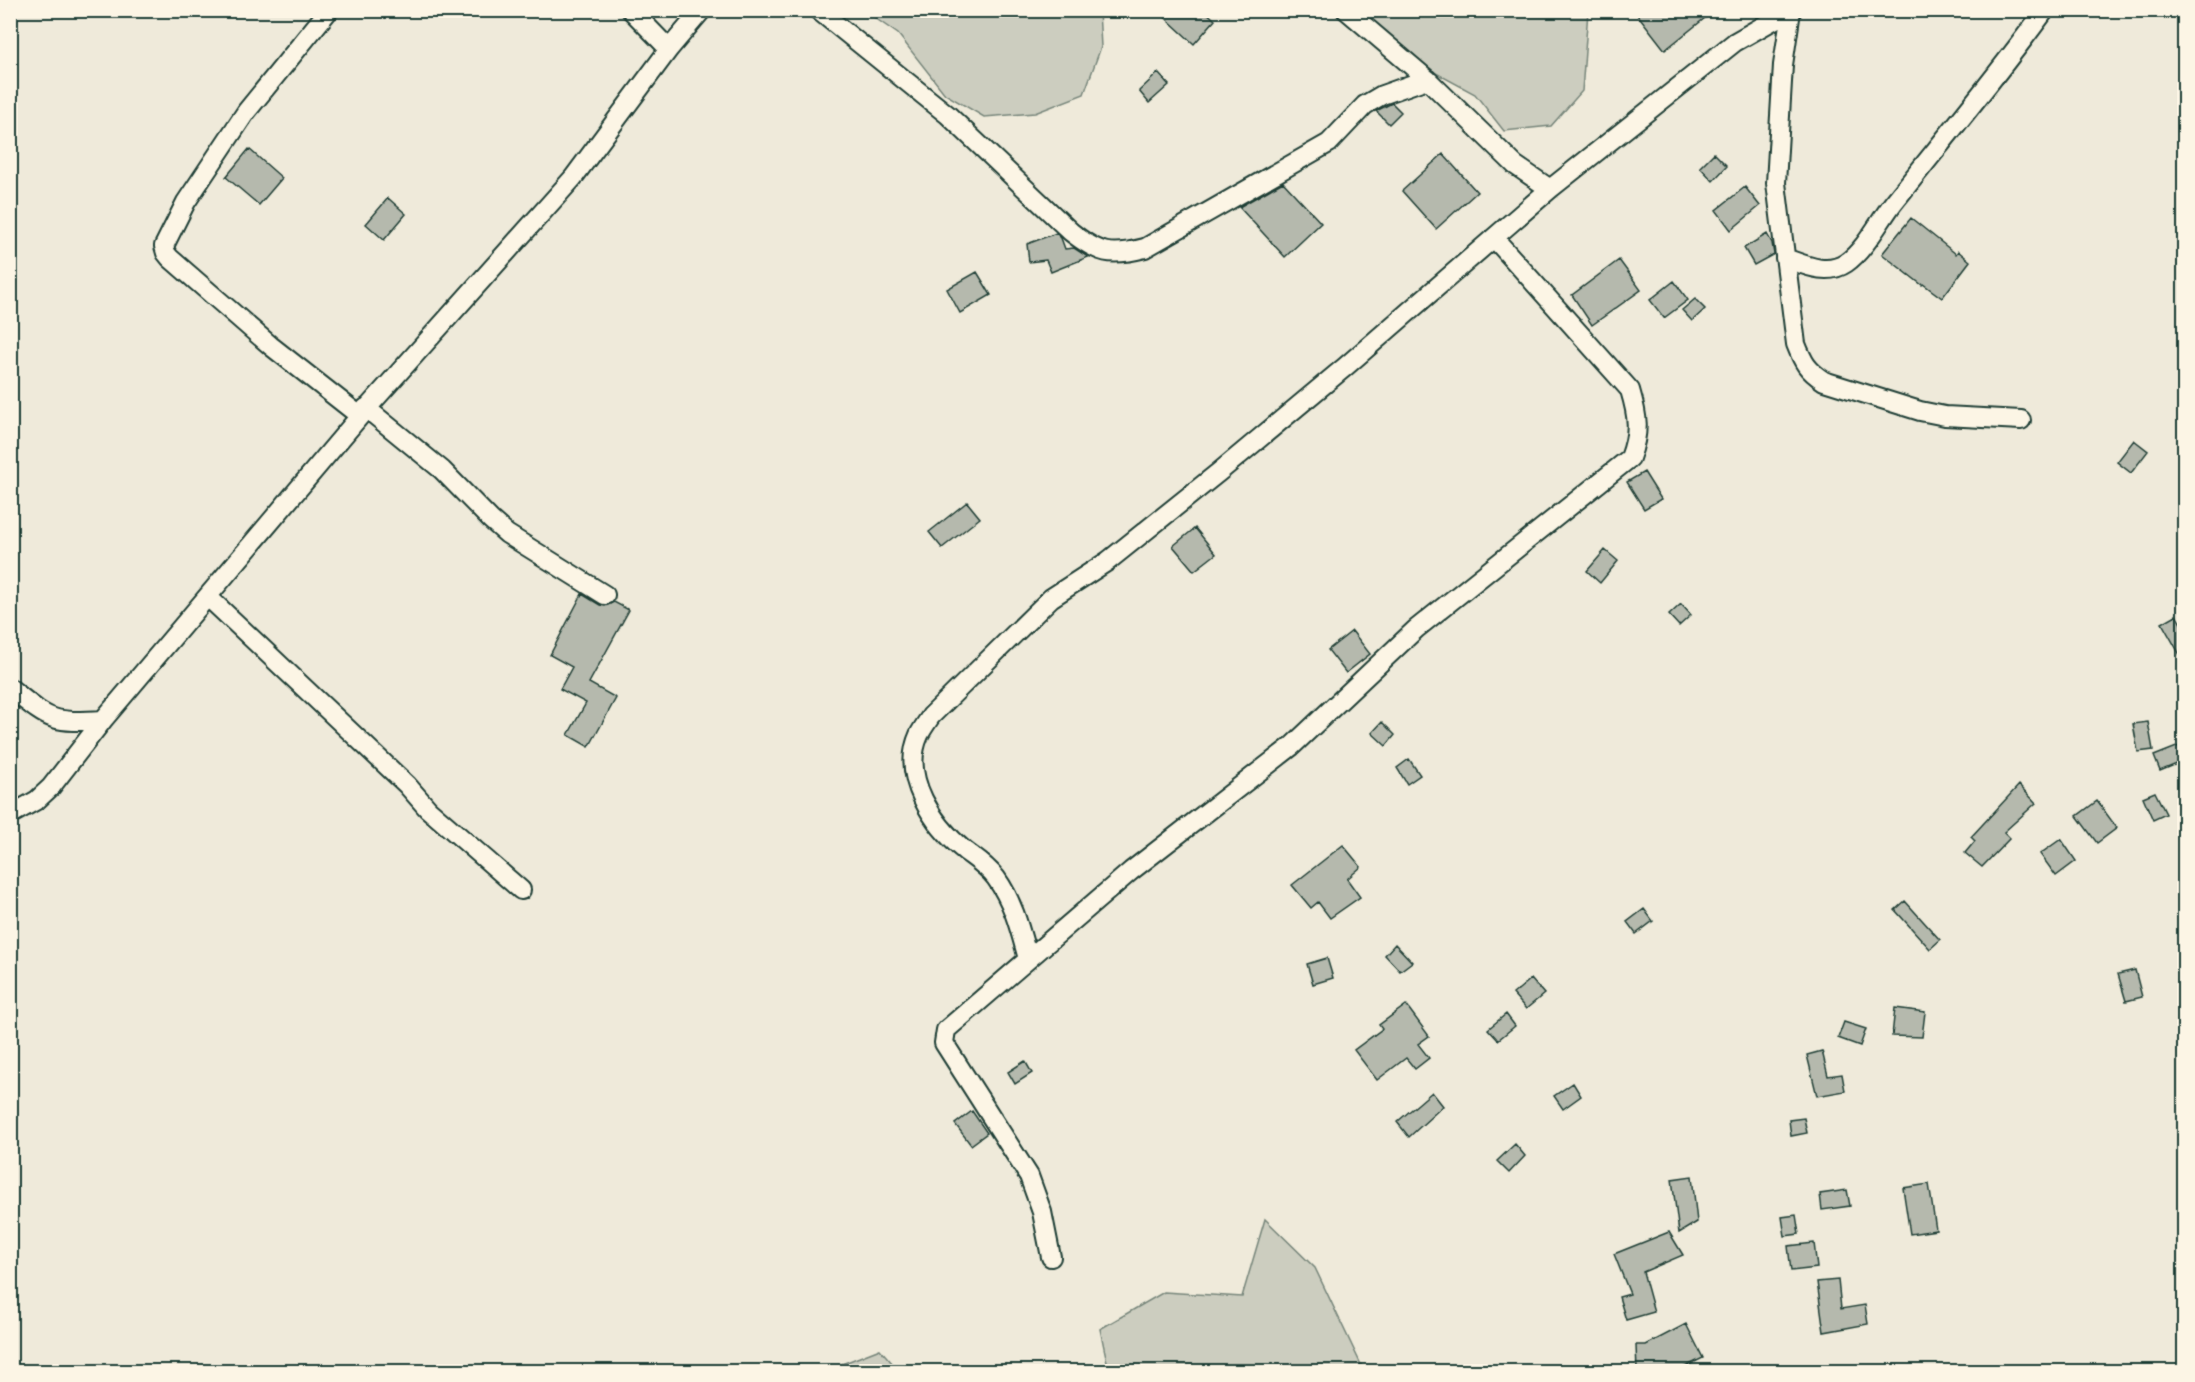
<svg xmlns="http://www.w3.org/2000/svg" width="2195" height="1382" font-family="Pangolin,sans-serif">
<rect width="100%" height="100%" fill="#efeada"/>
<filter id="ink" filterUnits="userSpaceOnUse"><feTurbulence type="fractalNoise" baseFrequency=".0167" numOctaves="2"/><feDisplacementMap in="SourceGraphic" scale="12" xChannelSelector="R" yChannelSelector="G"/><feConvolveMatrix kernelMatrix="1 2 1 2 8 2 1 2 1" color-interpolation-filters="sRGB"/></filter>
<g filter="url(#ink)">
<!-- green -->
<path fill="#cccdbf" stroke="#76857a" stroke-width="1.5" d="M865 11H1099L1101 47 1084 94 1035 113 984 117 945 94 898 34Z
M1346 11H1588L1582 91 1551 126 1504 131 1475 94 1399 53Z
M1265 1219 1315 1268 1364 1371H1109L1100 1329 1164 1292 1242 1297Z
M880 1349 899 1371H824Z"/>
<!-- building -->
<path fill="#b5b9ad" stroke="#1f3d34" stroke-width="1.5" d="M1157 10H1204L1215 20 1194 44Z
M1634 10H1715L1665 50Z
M1158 73 1169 85 1149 103 1139 91Z
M1392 103 1401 112 1389 124 1376 111Z
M249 149 282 178 259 205 226 177Z
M1714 153 1727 166 1713 181 1700 167Z
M1443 154 1477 192 1436 229 1402 191Z
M1283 182 1321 223 1285 257 1239 207Z
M1745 187 1760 206 1731 230 1716 210Z
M388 198 406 214 384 240 366 224Z
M1911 218 1956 254 1958 251 1970 261 1942 298 1923 284 1922 285 1882 254Z
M1056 233 1061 238 1065 249 1074 248 1088 257 1051 272 1046 260 1029 262 1027 244Z
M1767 234 1772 243 1774 254 1754 265 1744 248Z
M1619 260 1641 290 1592 325 1572 295Z
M977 272 991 295 960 313 947 289Z
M1674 281 1688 300 1664 318 1650 300Z
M1695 299 1705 309 1692 321 1682 310Z
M2134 440 2148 451 2131 473 2117 462Z
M1644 472 1661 499 1644 509 1627 482Z
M967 502 980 518 942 548 929 532Z
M1195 528 1216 554 1194 571 1173 546Z
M1605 550 1618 561 1600 583 1587 571Z
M582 594 600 605 605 606 614 602 629 610 589 683 616 698 589 747 568 735 586 703 560 689 572 667 550 655Z
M1681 604 1691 615 1679 626 1669 615Z
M2176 615 2184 629V662L2162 623Z
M1352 631 1370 654 1346 673 1328 650Z
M1382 722 1395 735 1386 746 1372 733Z
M2148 722 2153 750 2138 752 2133 724Z
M2184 744V761L2160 771 2154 756Z
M1409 759 1420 775 1407 784 1397 768Z
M2019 785 2036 803 2004 832 2010 838 1982 867 1965 853 1975 841 1971 837Z
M2155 792 2166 814 2153 820 2143 797Z
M2097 801 2117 828 2097 843 2077 816Z
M2061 839 2076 861 2056 876 2040 854Z
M1343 845 1361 867 1347 879 1360 897 1330 918 1318 902 1311 908 1292 885Z
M1905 901 1940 940 1930 949 1895 910Z
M1644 909 1653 921 1636 934 1627 922Z
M1395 944 1412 962 1400 971 1385 955Z
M1327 958 1333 978 1313 984 1307 964Z
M2135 970 2142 997 2126 1001 2118 974Z
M1531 979 1544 994 1526 1009 1513 994Z
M1406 1005 1429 1036 1418 1044 1429 1058 1415 1069 1406 1058 1377 1080 1354 1050 1382 1029 1379 1025Z
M1895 1008 1925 1012 1922 1037 1892 1036Z
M1506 1014 1515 1026 1498 1040 1488 1029Z
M1844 1022 1866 1029 1860 1046 1838 1038Z
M1822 1051 1828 1076 1842 1074 1845 1091 1817 1096 1807 1055Z
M1025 1061 1032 1073 1015 1084 1008 1072Z
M1573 1083 1581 1096 1563 1109 1554 1096Z
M1432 1092 1443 1106 1409 1137 1397 1122Z
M972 1111 987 1133 971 1145 955 1124Z
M1804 1118 1807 1133 1791 1136 1789 1120Z
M1515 1144 1525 1156 1509 1173 1497 1161Z
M1692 1176 1697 1222 1679 1233 1672 1179Z
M1929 1184 1936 1230 1910 1234 1903 1188Z
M1847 1190 1850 1206 1822 1210 1820 1194Z
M1796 1215 1799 1234 1785 1236 1782 1217Z
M1669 1232 1683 1255 1643 1272 1654 1312 1626 1320 1619 1297 1630 1294 1614 1254Z
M1814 1243 1817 1268 1791 1271 1788 1246Z
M1838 1280 1841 1309 1865 1305 1868 1324 1824 1332 1817 1282Z
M1686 1324 1703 1358 1677 1371H1637L1636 1345H1646Z"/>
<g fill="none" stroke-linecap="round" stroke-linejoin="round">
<!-- street casing -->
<g stroke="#1f3d34" stroke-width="22">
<path id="street" d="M329 10 246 112 186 202 164 246 166 253 170 258 271 346 360 416
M631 10 669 49
M818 10 948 115 1071 232C1099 254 1110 257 1145 248L1329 143 1365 105 1382 95 1427 79
M1346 10 1427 79 1515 165 1550 189
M1791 11 1783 65 1776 183 1796 344C1803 362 1807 370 1824 381L1920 411 1945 416 2021 420
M1785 258C1805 265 1827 276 1846 263 1865 250 1880 220 1894 202 1945 138 1997 76 2045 10
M366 408 442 470 491 520 507 534 605 595
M208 597 407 785 428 809 521 890
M10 688C51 721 50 723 103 720
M10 815 37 800 51 787 103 720 360 416 573 178 669 49 702 10
M1028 959C1020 930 1014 903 996 878 987 866 977 860 965 851 934 826 900 777 919 735 922 729 927 722 931 716L1051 598 1108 561 1219 472 1345 367 1550 189 1735 42 1791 10
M1051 1257 1042 1212 1029 1176 944 1043 946 1030 1131 871 1292 746 1416 629 1630 458C1640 431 1638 417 1630 390L1494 238"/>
</g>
<!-- street -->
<use href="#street" stroke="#fcf5e5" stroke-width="18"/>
</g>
</g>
<!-- margin -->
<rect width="2195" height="1382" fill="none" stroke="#fcf5e5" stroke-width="36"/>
<rect x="18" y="18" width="2159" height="1346" fill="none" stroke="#1f3d34" stroke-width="2" filter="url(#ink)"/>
</svg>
